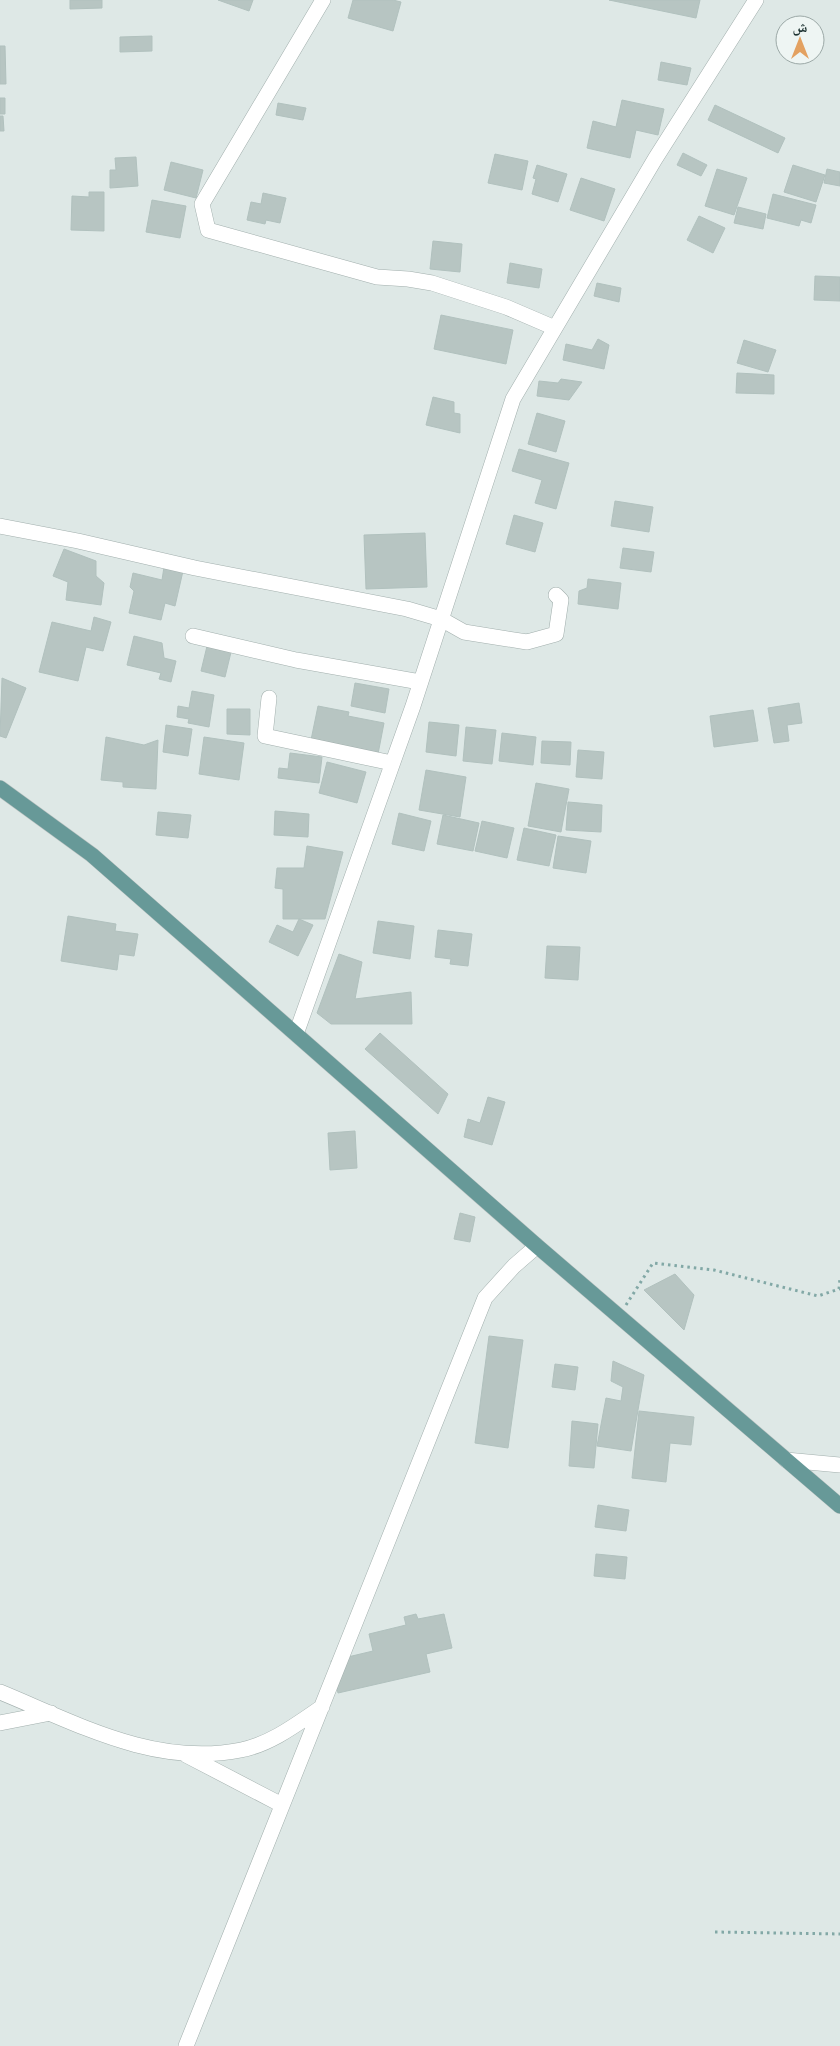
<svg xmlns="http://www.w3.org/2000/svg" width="840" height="2046" font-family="Quicksand,'Noto Naskh Arabic',sans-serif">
<rect width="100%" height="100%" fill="#dee8e6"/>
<!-- building -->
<path fill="#b7c5c2" stroke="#b1c1be" d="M70 0H102V8L70 9Z
M218 0H253L249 11Z
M353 0H393L401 2 393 31 348 18Z
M609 0H700L696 18Z
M152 36V51L120 52V37Z
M0 46H5L6 84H0Z
M661 62 691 68 687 85 658 80Z
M0 98H5V114H0Z
M622 100 664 109 658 135 636 130 630 158 587 148 593 121 616 127Z
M278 103 306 108 303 120 276 115Z
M715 105 785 138 778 153 708 120Z
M0 116H3L4 131H0Z
M683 153 707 165 701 176 677 165Z
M495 154 528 161 522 190 488 183Z
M136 157 138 186 110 188V170H116L115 158Z
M171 162 203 170 196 198 164 190Z
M537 165 567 174 558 202 532 194 536 179 533 178Z
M793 165 825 175 816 202 784 192Z
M717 169 747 178 734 215 705 206Z
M827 169 840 172V186L824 183Z
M581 178 615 189 604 221 570 210Z
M89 192H104V231L71 230 72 196 89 197Z
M263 193 286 198 280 223 266 220 265 224 247 220 251 202 261 204Z
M773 194 816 205 811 223 801 220 799 226 767 218Z
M152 200 186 206 180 238 146 232Z
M738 207 766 214 763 229 734 223Z
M699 216 725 228 713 253 687 240Z
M433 241 462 244 460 272 430 269Z
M510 263 542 269 539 288 507 283Z
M815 276 840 277V301L814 300Z
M597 283 621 288 619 302 594 296Z
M441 315 513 330 506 364 434 349Z
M598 339 609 345 604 369 563 360 566 344 592 350Z
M744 340 776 350 768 372 737 363Z
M737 373 774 375V394L736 393Z
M561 379 582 382 569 400 537 396 539 381 558 383Z
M433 397 454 402V413L460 414V433L426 425Z
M537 413 565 421 556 452 528 444Z
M519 449 569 463 556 509 535 503 542 480 512 471Z
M615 501 653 507 649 532 611 526Z
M514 515 543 523 535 552 506 544Z
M425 533 427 587 366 589 364 535Z
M623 548 654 552 651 572 620 568Z
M64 549 96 561V576L104 583 101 605 66 600 68 582 53 576Z
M164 567 183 571 175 606 165 603 161 620 129 613 134 591 130 587 133 573 162 580Z
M588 579 621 583 618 609 578 604 579 591 587 588Z
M94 617 111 622 103 651 86 647 78 681 39 672 52 622 91 631Z
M134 636 162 643 164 658 176 661 171 682 159 679 161 673 127 665Z
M208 642 232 648 225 677 201 671Z
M2 678 26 688 6 738 0 736Z
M355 683 389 689 385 713 351 706Z
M192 691 214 695 209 727 188 723 189 719 177 717 178 706 189 708Z
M799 703 802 723 787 725 789 741 774 743 768 708Z
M318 706 349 712 348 716 384 723 378 754 311 740Z
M227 709H250V735L227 734Z
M753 710 758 741 714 747 710 716Z
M429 722 459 725 456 756 426 752Z
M166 725 192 729 188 756 163 752Z
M466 727 496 730 492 764 463 761Z
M502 733 536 737 533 765 499 761Z
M106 737 144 745 158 740 156 789 123 787V782L101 780Z
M204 737 244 743 239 780 199 774Z
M542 741 571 742 570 765 541 763Z
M578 750 604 752 602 779 576 777Z
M290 753 322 757 319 783 278 778 279 768 288 769Z
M327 762 366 772 357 803 319 793Z
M426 770 466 777 460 817 419 810Z
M536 783 569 789 561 832 528 826Z
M568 802 602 805 601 832 566 830Z
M275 811 309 814 308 837 274 835Z
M158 812 191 815 188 838 156 835Z
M399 813 431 821 424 851 392 844Z
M443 815 479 823 473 851 437 844Z
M482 821 514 828 507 858 475 851Z
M524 828 556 835 549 866 517 860Z
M558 836 591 841 586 873 553 868Z
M307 846 343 852 325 919H283V889L275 888 277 868H304Z
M68 916 116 924 115 931 138 934 134 956 119 954 117 970 61 961Z
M299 919 313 925 298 956 269 942 277 925 293 932Z
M378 921 414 926 410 959 373 953Z
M438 930 472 934 468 966 450 964 451 959 435 957Z
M547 946 580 947 578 980 545 978Z
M339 954 362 962 355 999 411 992 412 1024H331L317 1013Z
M380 1033 448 1094 438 1114 365 1049Z
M488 1097 505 1102 492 1145 464 1137 468 1119 480 1123Z
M355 1131 357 1168 330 1170 328 1133Z
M460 1213 475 1217 470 1242 454 1239Z
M675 1274 694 1295 684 1330 644 1290Z
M489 1336 523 1340 508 1448 475 1443Z
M613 1361 644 1375 631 1451 597 1446 606 1398 621 1401 623 1387 611 1381Z
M555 1364 578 1367 575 1390 552 1387Z
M639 1411 694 1417 691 1445 670 1443 666 1482 632 1478Z
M572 1421 598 1424 594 1468 569 1466Z
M598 1505 629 1510 626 1531 595 1527Z
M596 1554 627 1557 625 1579 594 1576Z
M416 1614 418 1619 444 1614 452 1648 426 1654 430 1672 338 1693 331 1661 373 1651 369 1634 406 1625 404 1617Z"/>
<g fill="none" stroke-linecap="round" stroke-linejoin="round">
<!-- minor casing -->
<g stroke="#a2afad" stroke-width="16">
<path id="minor" d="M323 0 202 204 208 230 377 277 408 279 432 283 506 307 555 328
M0 526 78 541 195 568 407 609 441 619 464 632 527 642 556 634 561 600 556 595
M193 636 296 660 420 682
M269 698 265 736 392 763
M296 1034 413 706 513 399 655 159 756 0
M786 1460 840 1465
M0 1692C78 1724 155 1767 241 1750 271 1744 297 1724 322 1707
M0 1723 51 1713
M186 1755 282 1805
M186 2046 485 1298 514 1266 537 1246"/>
</g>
<!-- major casing -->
<g stroke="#bcc3c2" stroke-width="16">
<path id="major" d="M0 788 92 855 537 1246 840 1506"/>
</g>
<!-- path -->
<path stroke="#82a8a6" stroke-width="3" stroke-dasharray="2.5 4" stroke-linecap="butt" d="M626 1305 653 1263 714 1270 818 1296 839 1289 840 1278
M715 1932 840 1934"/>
<!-- minor -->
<use href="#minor" stroke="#fff" stroke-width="15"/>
<!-- major -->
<use href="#major" stroke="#679998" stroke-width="15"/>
</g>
<!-- north arrow -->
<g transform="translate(800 40)"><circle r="24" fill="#eef5f3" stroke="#9ca9a7"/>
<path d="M0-4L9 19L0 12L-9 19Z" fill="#e3a161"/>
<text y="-8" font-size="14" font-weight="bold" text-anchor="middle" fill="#213635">ش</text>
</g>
</svg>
